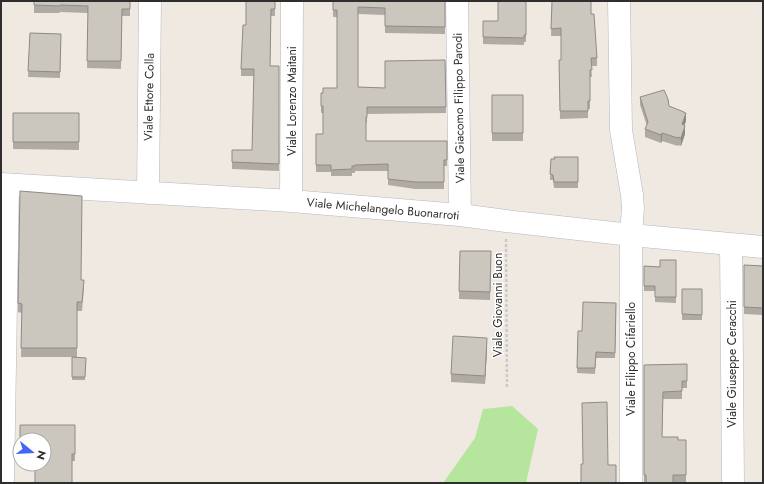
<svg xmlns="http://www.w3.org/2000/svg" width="764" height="484" font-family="Jost,sans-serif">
<rect width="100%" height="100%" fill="#efe9e1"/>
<!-- green -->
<path fill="#b6e59e" d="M512 406 538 429 526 483H443L475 438 483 409Z"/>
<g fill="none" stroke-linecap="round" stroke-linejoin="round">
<!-- minor casing -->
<g stroke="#b4b7c1" stroke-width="23">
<path id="minor" d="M457 1 460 215
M619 1 621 130 632 195 633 208 631 235V483
M1 184 291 201 460 215 506 221 631 235 763 247
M148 193 150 1
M291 201 292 1
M731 244 733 483
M3 483 8 185"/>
</g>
<!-- path -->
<path stroke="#c9c9c9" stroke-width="2.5" stroke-dasharray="3 2" stroke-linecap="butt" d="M506 239 507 388"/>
<!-- minor -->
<use href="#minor" stroke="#fff" stroke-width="22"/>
</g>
<!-- wall -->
<path fill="#afaba4" d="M34 1H130V16H122L121 69 87 68 88 13 60 12 59 13H34Z
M275 1V16H271L270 66H279V171L232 169V150H252L254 76H241V69L246 25Z
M333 1H445V34L385 33V15L358 14V87L385 88 445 60 446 113 367 114V123H366V141H447V166H444V189H415L388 185V171H355V173H352V176H331V172H316V134H323V113H321V93H323L337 88V17H333Z
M483 1H526V42H524V45L483 44V21H498V2H483Z
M552 1 591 14 597 58V66H591L592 77H590V109H588V118L560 119 559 60H561V36H551Z
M30 33 61 34 60 78 28 77Z
M492 95H523V141H492Z
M640 97 669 106 684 113 686 121 684 125 685 134 681 146 678 145V146L662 141 661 143 645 137V129L647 126 640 105Z
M13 113H79V150L13 149Z
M578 157V188H554L553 180H550L551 159Z
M20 191 81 280 84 289 82 311H77V357H21L22 313 18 312Z
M491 259 490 300 459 299V291Z
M676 260V303L655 302V291H644V266L660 267Z
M744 265 763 266V315L744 314Z
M682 289H702V320H682Z
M616 303 615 358H596L595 374 577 373 578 331H582Z
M487 346 485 384 451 382V374Z
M72 357 86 358 85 380H72Z
M687 364V388H682V399H663L662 437 678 440H686V482L644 483V365Z
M20 425H75V461L44 464 20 440V462Z"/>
<!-- shaded-wall -->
<path fill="#8e8b86" d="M686 113V121L682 133V124Z
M685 126V134L681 146V138Z
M662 133V141L661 143V135Z
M487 338V346L485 384V376Z"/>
<!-- building -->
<path fill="#cbc7bf" stroke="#8e8b86" d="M34 1H130V9H122L121 61H87L88 6 60 5 59 6 34 5Z
M246 1H275V9H271L270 66H279V164L232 162V150H252L254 69H241L243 25H246Z
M333 1H445V27L385 26V8L358 7V87L385 88V61L445 60 446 107H367V117H366V141H447V160H444V182H415L388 179V164L355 165V166H352V169L331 170V165H316V134H323V106H321V93H323V88H337V10H333Z
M498 1H526V35H524V38L483 37V21H498Z
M552 1H591V14H594L597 58H591L592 70H590V101H588V111H560L559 60H561V28L551 29Z
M30 33 61 34 60 72 28 71Z
M664 90 668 99 669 106 684 112V113H686L682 124 685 126 681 138 678 137V138L662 133 661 135 645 129 648 122 640 97Z
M492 95H523V133H492Z
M13 113H79V142H13Z
M554 157H578V182H554L553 175 550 174 551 159H555Z
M20 191 82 196 81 280H84L82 302H77V348H21L22 304 18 303Z
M460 251H491L490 292 459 291Z
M660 260H676V297H655V286H644V266L660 267Z
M744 265 763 266V308L744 307Z
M682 289H702V315L682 314Z
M583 302 616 303 615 353 596 352 595 368H577L578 331H582Z
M453 336 487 338 485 376 451 374Z
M72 357 86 358 85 377H72Z
M687 364V381H682V391L663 392 662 437H678V440H686V475H673V483H646V475H644V365Z
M607 402 608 465H616V483H581V464H583L582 403Z
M20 425H75V454H72V483H35V464H44V440H20V455Z"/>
<g text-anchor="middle" stroke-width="3" stroke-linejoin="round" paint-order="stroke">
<!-- street labels -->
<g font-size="12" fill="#2e2e2e" stroke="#fff">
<text transform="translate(149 97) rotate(-89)" y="4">Viale Ettore Colla</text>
<text transform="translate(292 101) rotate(-90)" y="4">Viale Lorenzo Maitani</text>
<text transform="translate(459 108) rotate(-91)" y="4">Viale Giacomo Filippo Parodi</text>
<text transform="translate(383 209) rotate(5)" y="4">Viale Michelangelo Buonarroti</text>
<text transform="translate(498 305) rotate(-90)" y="4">Viale Giovanni Buon</text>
<text transform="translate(631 359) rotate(-90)" y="4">Viale Filippo Cifariello</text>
<text transform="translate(732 364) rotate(-90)" y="4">Viale Giuseppe Ceracchi</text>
</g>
</g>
<!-- border -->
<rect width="764" height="484" fill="none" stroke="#2e2e2e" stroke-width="4"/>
<!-- north arrow -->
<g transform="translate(32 452) rotate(108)"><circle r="19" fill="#ffffff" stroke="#ababab"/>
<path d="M0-3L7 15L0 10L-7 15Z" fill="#4264fb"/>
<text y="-6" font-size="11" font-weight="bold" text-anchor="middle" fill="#2e2e2e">N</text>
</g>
</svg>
